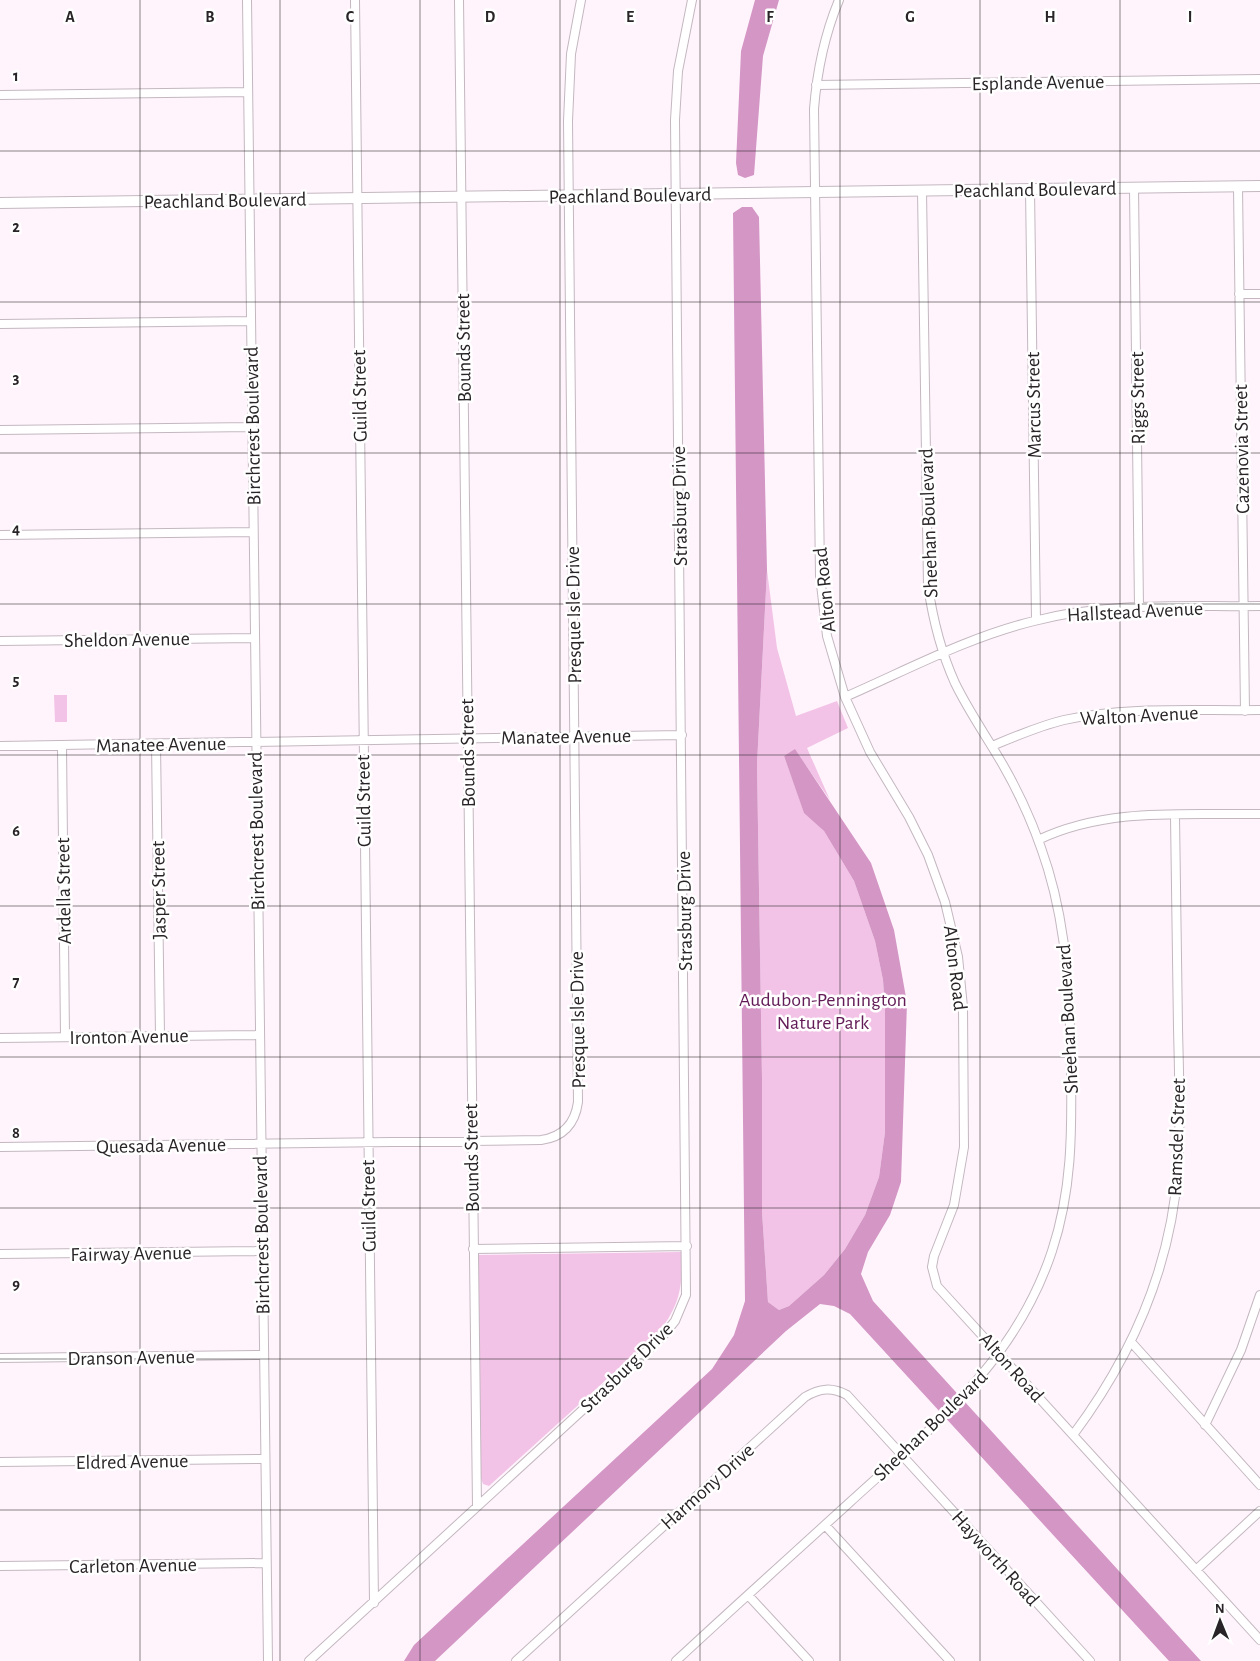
<svg xmlns="http://www.w3.org/2000/svg" width="1260" height="1661" font-family="'Alegreya Sans',sans-serif">
<rect width="100%" height="100%" fill="#fff4fc"/>
<!-- green -->
<path fill="#f2c3e6" d="M767 570 777 648 796 716 837 701 848 728 807 748 830 800 795 750 784 756 804 812 824 831 854 881 875 941 883 980 885 1009V1132L879 1177 865 1215 845 1249 824 1275 789 1306 779 1310 768 1302 762 1212V1079L757 764Z
M54 695H67V722H55Z
M682 1252C682 1287 681 1302 660 1331L489 1486 483 1484 481 1478 477 1255Z"/>
<!-- water -->
<path fill="#d396c5" d="M755 0H779L763 56 754 175 745 178 738 175 736 163 741 51Z
M742 207H752L759 217 767 570 757 764 762 1079V1212L768 1302 779 1310 789 1306 824 1275 845 1249 865 1215 879 1177 885 1132V1009L883 980 875 941 854 881 824 831 804 813 784 756 795 749 871 863 894 930 907 1003 901 1182 890 1215 868 1252 861 1274 873 1301 1201 1661H1169L850 1314 834 1306 820 1304 786 1331 435 1661H404L414 1645 712 1369 734 1335 745 1301 733 213Z"/>
<g fill="none" stroke-linecap="round" stroke-linejoin="round">
<!-- minor casing -->
<g stroke="#c4b7c0" stroke-width="10">
<path id="minor" d="M247 0 268 1661
M355 0 374 1603
M459 0 477 1506
M839 0C824 36 817 71 814 109L820 576 827 636 845 697 870 752 909 817 928 855 945 902 958 957 963 1007 964 1147 954 1205 934 1256 932 1267 937 1286 1260 1640
M816 85 1260 79
M0 95 248 92
M1238 187 1245 711
M1134 188 1139 608
M1030 189 1036 620
M1239 294H1260
M0 324 251 321
M0 430 252 427
M0 535 253 532
M0 641 254 638
M845 697C907 670 968 637 1034 621 1107 602 1185 607 1260 606
M156 744 160 1036
M0 746C227 744 454 738 682 735
M62 746 65 1037
M992 746C1016 736 1039 726 1064 720 1127 706 1196 711 1260 710
M1038 840C1107 807 1185 815 1260 814
M0 1038 259 1035
M0 1147 541 1140C563 1137 575 1124 578 1102L568 121 571 54 581 0
M473 1249 687 1246
M0 1254 261 1251
M1132 1343 1260 1485
M0 1358 263 1355
M1205 1425 1241 1350 1260 1295
M1073 1435C1132 1356 1171 1267 1178 1168 1181 1121 1179 1074 1178 1028 1177 957 1176 886 1175 816
M0 1462 264 1459
M825 1525 950 1661
M0 1566 266 1563
M1196 1570 1260 1511
M748 1595 809 1661
M309 1661 662 1337 675 1321 686 1295 675 120 678 71 692 0
M516 1661 805 1397C820 1388 832 1387 847 1395L1090 1661
M676 1661C733 1608 791 1556 849 1503 932 1427 1015 1363 1052 1251 1072 1191 1072 1132 1071 1070 1070 1002 1068 935 1048 869 1037 833 1022 798 1003 765 987 737 969 712 955 683 941 652 933 620 928 586L922 191"/>
</g>
<!-- tertiary casing -->
<g stroke="#c4b7c0" stroke-width="12">
<path id="tertiary" d="M0 203 1260 186"/>
</g>
<!-- minor -->
<use href="#minor" stroke="#fff" stroke-width="8"/>
<!-- tertiary -->
<use href="#tertiary" stroke="#fff" stroke-width="10"/>
</g>
<!-- grid -->
<path fill="none" stroke="#292427" stroke-width="1" stroke-opacity="0.55" d="M140 0V1661M280 0V1661M420 0V1661M560 0V1661M700 0V1661M840 0V1661M980 0V1661M1120 0V1661M0 151H1260M0 302H1260M0 453H1260M0 604H1260M0 755H1260M0 906H1260M0 1057H1260M0 1208H1260M0 1359H1260M0 1510H1260"/>
<g text-anchor="middle" stroke-width="5" stroke-linejoin="round" paint-order="stroke">
<!-- street labels -->
<g font-size="20" fill="#292427" stroke="#fff">
<text transform="translate(1038 82) rotate(-1)" y="7">Esplande Avenue</text>
<text transform="translate(1035 189) rotate(-1)" y="7">Peachland Boulevard</text>
<text transform="translate(630 195) rotate(-1)" y="7">Peachland Boulevard</text>
<text transform="translate(225 200) rotate(-1)" y="7">Peachland Boulevard</text>
<text transform="translate(463 348) rotate(-91)" y="7">Bounds Street</text>
<text transform="translate(359 396) rotate(-91)" y="7">Guild Street</text>
<text transform="translate(1137 398) rotate(-91)" y="7">Riggs Street</text>
<text transform="translate(1033 405) rotate(-91)" y="7">Marcus Street</text>
<text transform="translate(252 426) rotate(-91)" y="7">Birchcrest Boulevard</text>
<text transform="translate(1241 449) rotate(-91)" y="7">Cazenovia Street</text>
<text transform="translate(679 506) rotate(-91)" y="7">Strasburg Drive</text>
<text transform="translate(928 523) rotate(-92)" y="7">Sheehan Boulevard</text>
<text transform="translate(824 590) rotate(-96)" y="7">Alton Road</text>
<text transform="translate(1135 611) rotate(-3)" y="7">Hallstead Avenue</text>
<text transform="translate(573 615) rotate(-91)" y="7">Presque Isle Drive</text>
<text transform="translate(127 639) rotate(-1)" y="7">Sheldon Avenue</text>
<text transform="translate(1139 715) rotate(-3)" y="7">Walton Avenue</text>
<text transform="translate(566 736) rotate(-1)" y="7">Manatee Avenue</text>
<text transform="translate(161 744) rotate(-1)" y="7">Manatee Avenue</text>
<text transform="translate(467 753) rotate(-91)" y="7">Bounds Street</text>
<text transform="translate(363 801) rotate(-91)" y="7">Guild Street</text>
<text transform="translate(256 831) rotate(-91)" y="7">Birchcrest Boulevard</text>
<text transform="translate(158 890) rotate(-91)" y="7">Jasper Street</text>
<text transform="translate(63 891) rotate(-91)" y="7">Ardella Street</text>
<text transform="translate(684 911) rotate(-91)" y="7">Strasburg Drive</text>
<text transform="translate(956 968) rotate(83)" y="7">Alton Road</text>
<text transform="translate(1067 1019) rotate(-93)" y="7">Sheehan Boulevard</text>
<text transform="translate(577 1020) rotate(-91)" y="7">Presque Isle Drive</text>
<text transform="translate(129 1036) rotate(-1)" y="7">Ironton Avenue</text>
<text transform="translate(1176 1137) rotate(-88)" y="7">Ramsdel Street</text>
<text transform="translate(161 1145) rotate(-1)" y="7">Quesada Avenue</text>
<text transform="translate(471 1158) rotate(-91)" y="7">Bounds Street</text>
<text transform="translate(368 1206) rotate(-91)" y="7">Guild Street</text>
<text transform="translate(261 1235) rotate(-91)" y="7">Birchcrest Boulevard</text>
<text transform="translate(131 1253) rotate(-1)" y="7">Fairway Avenue</text>
<text transform="translate(131 1357) rotate(-1)" y="7">Dranson Avenue</text>
<text transform="translate(626 1367) rotate(-44)" y="7">Strasburg Drive</text>
<text transform="translate(1012 1367) rotate(48)" y="7">Alton Road</text>
<text transform="translate(930 1425) rotate(-44)" y="7">Sheehan Boulevard</text>
<text transform="translate(132 1461) rotate(-1)" y="7">Eldred Avenue</text>
<text transform="translate(707 1486) rotate(-42)" y="7">Harmony Drive</text>
<text transform="translate(996 1558) rotate(48)" y="7">Hayworth Road</text>
<text transform="translate(133 1565) rotate(-1)" y="7">Carleton Avenue</text>
</g>
<!-- park labels -->
<g font-size="20" fill="#621b56" stroke="#fff">
<text x="823" y="1006">Audubon-Pennington<tspan x="823" dy="23">Nature Park</tspan></text>
</g>
</g>
<g font-size="16" text-anchor="middle" font-weight="bold" fill="#292427" stroke="#fff" stroke-width="5" stroke-linejoin="round" paint-order="stroke">
<text x="70" y="22">A</text>
<text x="210" y="22">B</text>
<text x="350" y="22">C</text>
<text x="490" y="22">D</text>
<text x="630" y="22">E</text>
<text x="770" y="22">F</text>
<text x="910" y="22">G</text>
<text x="1050" y="22">H</text>
<text x="1190" y="22">I</text>
<text x="16" y="81">1</text>
<text x="16" y="232">2</text>
<text x="16" y="383">3</text>
<text x="16" y="534">4</text>
<text x="16" y="685">5</text>
<text x="16" y="836">6</text>
<text x="16" y="987">7</text>
<text x="16" y="1138">8</text>
<text x="16" y="1289">9</text>
</g>
<!-- north arrow -->
<g transform="translate(1220 1621) rotate(359)" stroke="#ffffff" stroke-width="4" paint-order="stroke">
<path d="M0-4L9 19L0 12L-9 19Z" fill="#292427"/>
<text y="-8" font-size="14" font-weight="bold" text-anchor="middle" fill="#292427">N</text>
</g>
</svg>
